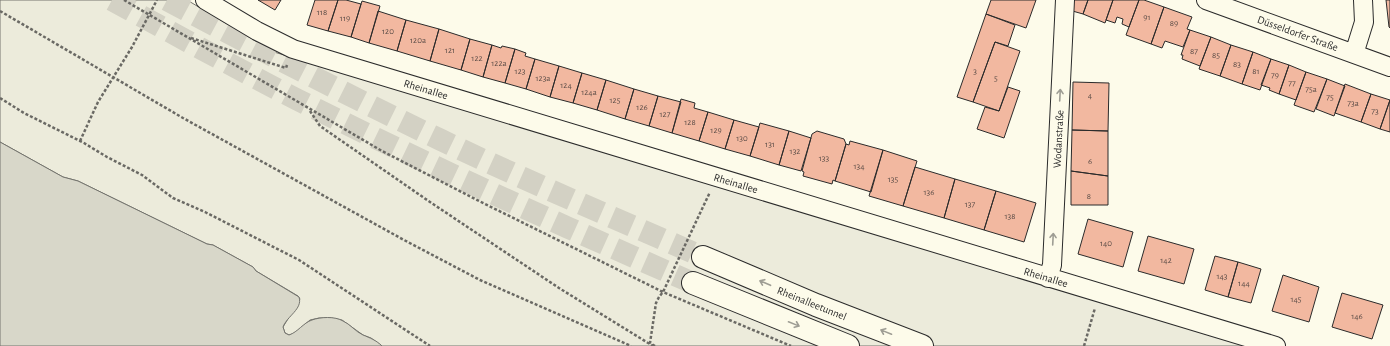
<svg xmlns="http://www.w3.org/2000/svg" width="1390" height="346" font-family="'Alegreya Sans',sans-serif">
<rect width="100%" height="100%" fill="#fdfbea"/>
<!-- green -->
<path fill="#ecebdb" stroke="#74746e" d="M0 0H187L274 52 1054 284 1256 346H382L371 338 363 335 342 320 331 318H319L310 320 295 333 289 335 285 333 283 327 300 299 298 296 256 271 253 267 213 245 207 244 78 181 63 177 0 142Z"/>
<!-- water -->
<path fill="#d8d7c9" stroke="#74746e" d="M0 142 63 177 78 181 207 244 213 245 253 267 256 271 299 297C303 309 287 316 283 327L285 333 289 335C298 332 303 323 312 320 320 317 335 316 343 321 350 324 356 332 363 335 370 338 376 340 382 346H0Z"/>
<!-- building -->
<path fill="#f2b8a0" stroke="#2b2b2b" d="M258 0H281L275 10Z
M315 0H338L328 31 307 25Z
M338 0H346L361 4 351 37 328 31Z
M991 0H1036L1026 28 986 14Z
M1070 0H1088L1083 14 1069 10Z
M1088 0H1113L1105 23 1083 14Z
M1113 0H1139L1129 27 1122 24 1123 19 1117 17 1115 23 1106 20Z
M1139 0H1144L1164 7 1151 44 1126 35Z
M1386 0H1390V28L1389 27Z
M362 1 380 6 369 43 351 37Z
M1164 7 1192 17 1187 29 1190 30 1183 47 1165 41 1162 48 1151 44Z
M378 11 406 20 397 51 369 43Z
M986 14 1015 25 1008 46 995 42 973 102 957 97Z
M406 20 439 29 430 61 397 51Z
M439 29 470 39 461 70 430 61Z
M1190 30 1211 37 1200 66 1182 59 1183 55H1181Z
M1211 37 1231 45 1220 76 1199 69Z
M470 39 492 45 483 77 461 70Z
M995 42 1020 51 999 111 973 102Z
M492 45 501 48 502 46 515 49 505 83 483 77Z
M1231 45 1253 52 1242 84 1220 76Z
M515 49 526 53 525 56 535 59 526 89 505 83Z
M1253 52 1271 59 1260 90 1242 84Z
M535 59 559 66 550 97 526 89Z
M1271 59 1289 65 1279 94 1269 90 1270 88 1261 85Z
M1289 65 1306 72 1296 100 1279 94Z
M559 66 582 73 573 103 550 97Z
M1306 72 1327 79 1314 112 1294 105Z
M582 73 606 80 597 110 573 103Z
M1327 79 1345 86 1334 116 1316 109Z
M606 80 634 89 625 119 597 110Z
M1073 82 1109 83 1108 131 1072 130Z
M1345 84 1371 94 1361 122 1335 113Z
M1008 87 1020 91 1004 138 977 129 985 107 999 111Z
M634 89 658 96 649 126 625 119Z
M1371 94 1390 100 1380 129 1361 122Z
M658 96 681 102 672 133 649 126Z
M681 99 695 103 694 108 708 112 699 141 672 133Z
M1390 100V132L1380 129Z
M708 112 734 120 725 149 699 141Z
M734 120 759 127 750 156 725 149Z
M760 123 789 131 779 165 750 156Z
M1072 130 1108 131V176L1071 171Z
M789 131 811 138 801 171 779 165Z
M817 131 844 139 846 144 835 181 833 180 832 184 803 176 804 172 802 171 812 134Z
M850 141 883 150 871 192 835 181 846 144 849 145Z
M883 150 917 161 903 206 869 196Z
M915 167 955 179 944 218 903 206Z
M1071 171 1108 176V205H1071Z
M955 179 996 191 984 230 944 218Z
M996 191 1036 203 1024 242 984 230Z
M1088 219 1133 232 1123 267 1078 254Z
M1148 236 1194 249 1184 284 1138 271Z
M1215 256 1238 262 1228 297 1205 290Z
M1238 262 1261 269 1251 303 1228 297Z
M1283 275 1319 287 1309 322 1272 311Z
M1342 293 1383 305 1372 339 1332 327Z"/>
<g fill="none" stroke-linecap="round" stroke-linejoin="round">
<!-- highway-tunnel -->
<path stroke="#d3d1c4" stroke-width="22" stroke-dasharray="22 11" stroke-linecap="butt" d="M112 0C174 34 236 68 298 100 428 165 560 225 693 283
M167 0C256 48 347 95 439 139 526 181 615 218 703 257"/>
<!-- minor casing -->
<g stroke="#2b2b2b" stroke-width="20">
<path id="minor" d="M205 0 257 31 293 49 1276 346
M1206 0 1390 67
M1354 54 1364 22 1363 0
M1048 278 1052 265 1065 0"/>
</g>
<!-- highway casing -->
<g stroke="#2b2b2b" stroke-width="24">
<path id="highway" d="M703 257 816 305 922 346
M693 283 848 346"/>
</g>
<!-- path -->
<path stroke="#6a6964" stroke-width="2.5" stroke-dasharray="3 2" stroke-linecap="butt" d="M124 0 382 151 481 202 663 292 791 346
M0 11 183 118 404 240 480 280 631 346
M191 38 286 68 287 65
M0 98 24 113 84 143 107 157 142 175 173 198 205 212 299 260 430 346
M310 111 320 126 430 202 559 288 653 346
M80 141 98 102 132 47 157 0
M655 346 650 343 656 303 659 297 663 292 710 192
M1084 346 1095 308"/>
<!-- minor -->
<use href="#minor" stroke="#fdfbea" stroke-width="18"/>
<!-- highway -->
<use href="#highway" stroke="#fdfbea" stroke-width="22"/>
</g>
<!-- one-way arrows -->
<defs><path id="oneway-shaft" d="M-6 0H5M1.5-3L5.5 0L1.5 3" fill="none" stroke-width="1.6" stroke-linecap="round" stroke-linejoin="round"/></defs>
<g stroke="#9e9d94">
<use href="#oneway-shaft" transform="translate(1060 95) rotate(-87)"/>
<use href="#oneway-shaft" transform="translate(1053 239) rotate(-87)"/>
<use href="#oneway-shaft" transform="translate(765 283) rotate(-157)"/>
<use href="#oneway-shaft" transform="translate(794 324) rotate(22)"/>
<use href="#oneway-shaft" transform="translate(886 332) rotate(-158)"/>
</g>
<g text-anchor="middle" stroke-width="3" stroke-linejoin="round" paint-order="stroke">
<!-- number labels -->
<g font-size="9" fill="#5d4e48">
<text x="322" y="15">118</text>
<text x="1147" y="20">91</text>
<text x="345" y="21">119</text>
<text x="1174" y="26">89</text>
<text x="388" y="34">120</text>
<text x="418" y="43">120a</text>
<text x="450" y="53">121</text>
<text x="1194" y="54">87</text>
<text x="1216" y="58">85</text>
<text x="477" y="61">122</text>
<text x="499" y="66">122a</text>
<text x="1237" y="67">83</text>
<text x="520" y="74">123</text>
<text x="975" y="74">3</text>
<text x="1256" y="74">81</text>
<text x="1275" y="78">79</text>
<text x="543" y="81">123a</text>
<text x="996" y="81">5</text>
<text x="1292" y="86">77</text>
<text x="566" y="88">124</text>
<text x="1311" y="92">75a</text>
<text x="589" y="95">124a</text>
<text x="1090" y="98">4</text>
<text x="1330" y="100">75</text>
<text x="615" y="103">125</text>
<text x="1353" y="106">73a</text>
<text x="642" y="110">126</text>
<text x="1375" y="114">73</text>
<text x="665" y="117">127</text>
<text x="690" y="125">128</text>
<text x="716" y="133">129</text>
<text x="742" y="141">130</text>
<text x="770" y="147">131</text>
<text x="795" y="154">132</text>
<text x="824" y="161">133</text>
<text x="1090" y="164">6</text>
<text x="859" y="169">134</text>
<text x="893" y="182">135</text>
<text x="929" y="195">136</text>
<text x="1089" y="199">8</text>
<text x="970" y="207">137</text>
<text x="1010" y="219">138</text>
<text x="1106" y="246">140</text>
<text x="1166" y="263">142</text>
<text x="1222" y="279">143</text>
<text x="1244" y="286">144</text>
<text x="1296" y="302">145</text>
<text x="1357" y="319">146</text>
</g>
<!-- street labels -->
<g font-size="11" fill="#2b2b2b" stroke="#fdfbea">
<text transform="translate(1298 33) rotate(20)" y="4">Düsseldorfer Straße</text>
<text transform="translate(426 89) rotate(17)" y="4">Rheinallee</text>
<text transform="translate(1058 139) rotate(-87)" y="4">Wodanstraße</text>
<text transform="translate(736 183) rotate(17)" y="4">Rheinallee</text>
<text transform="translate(1046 277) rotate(17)" y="4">Rheinallee</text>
<text transform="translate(812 303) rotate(22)" y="4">Rheinalleetunnel</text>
</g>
</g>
</svg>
